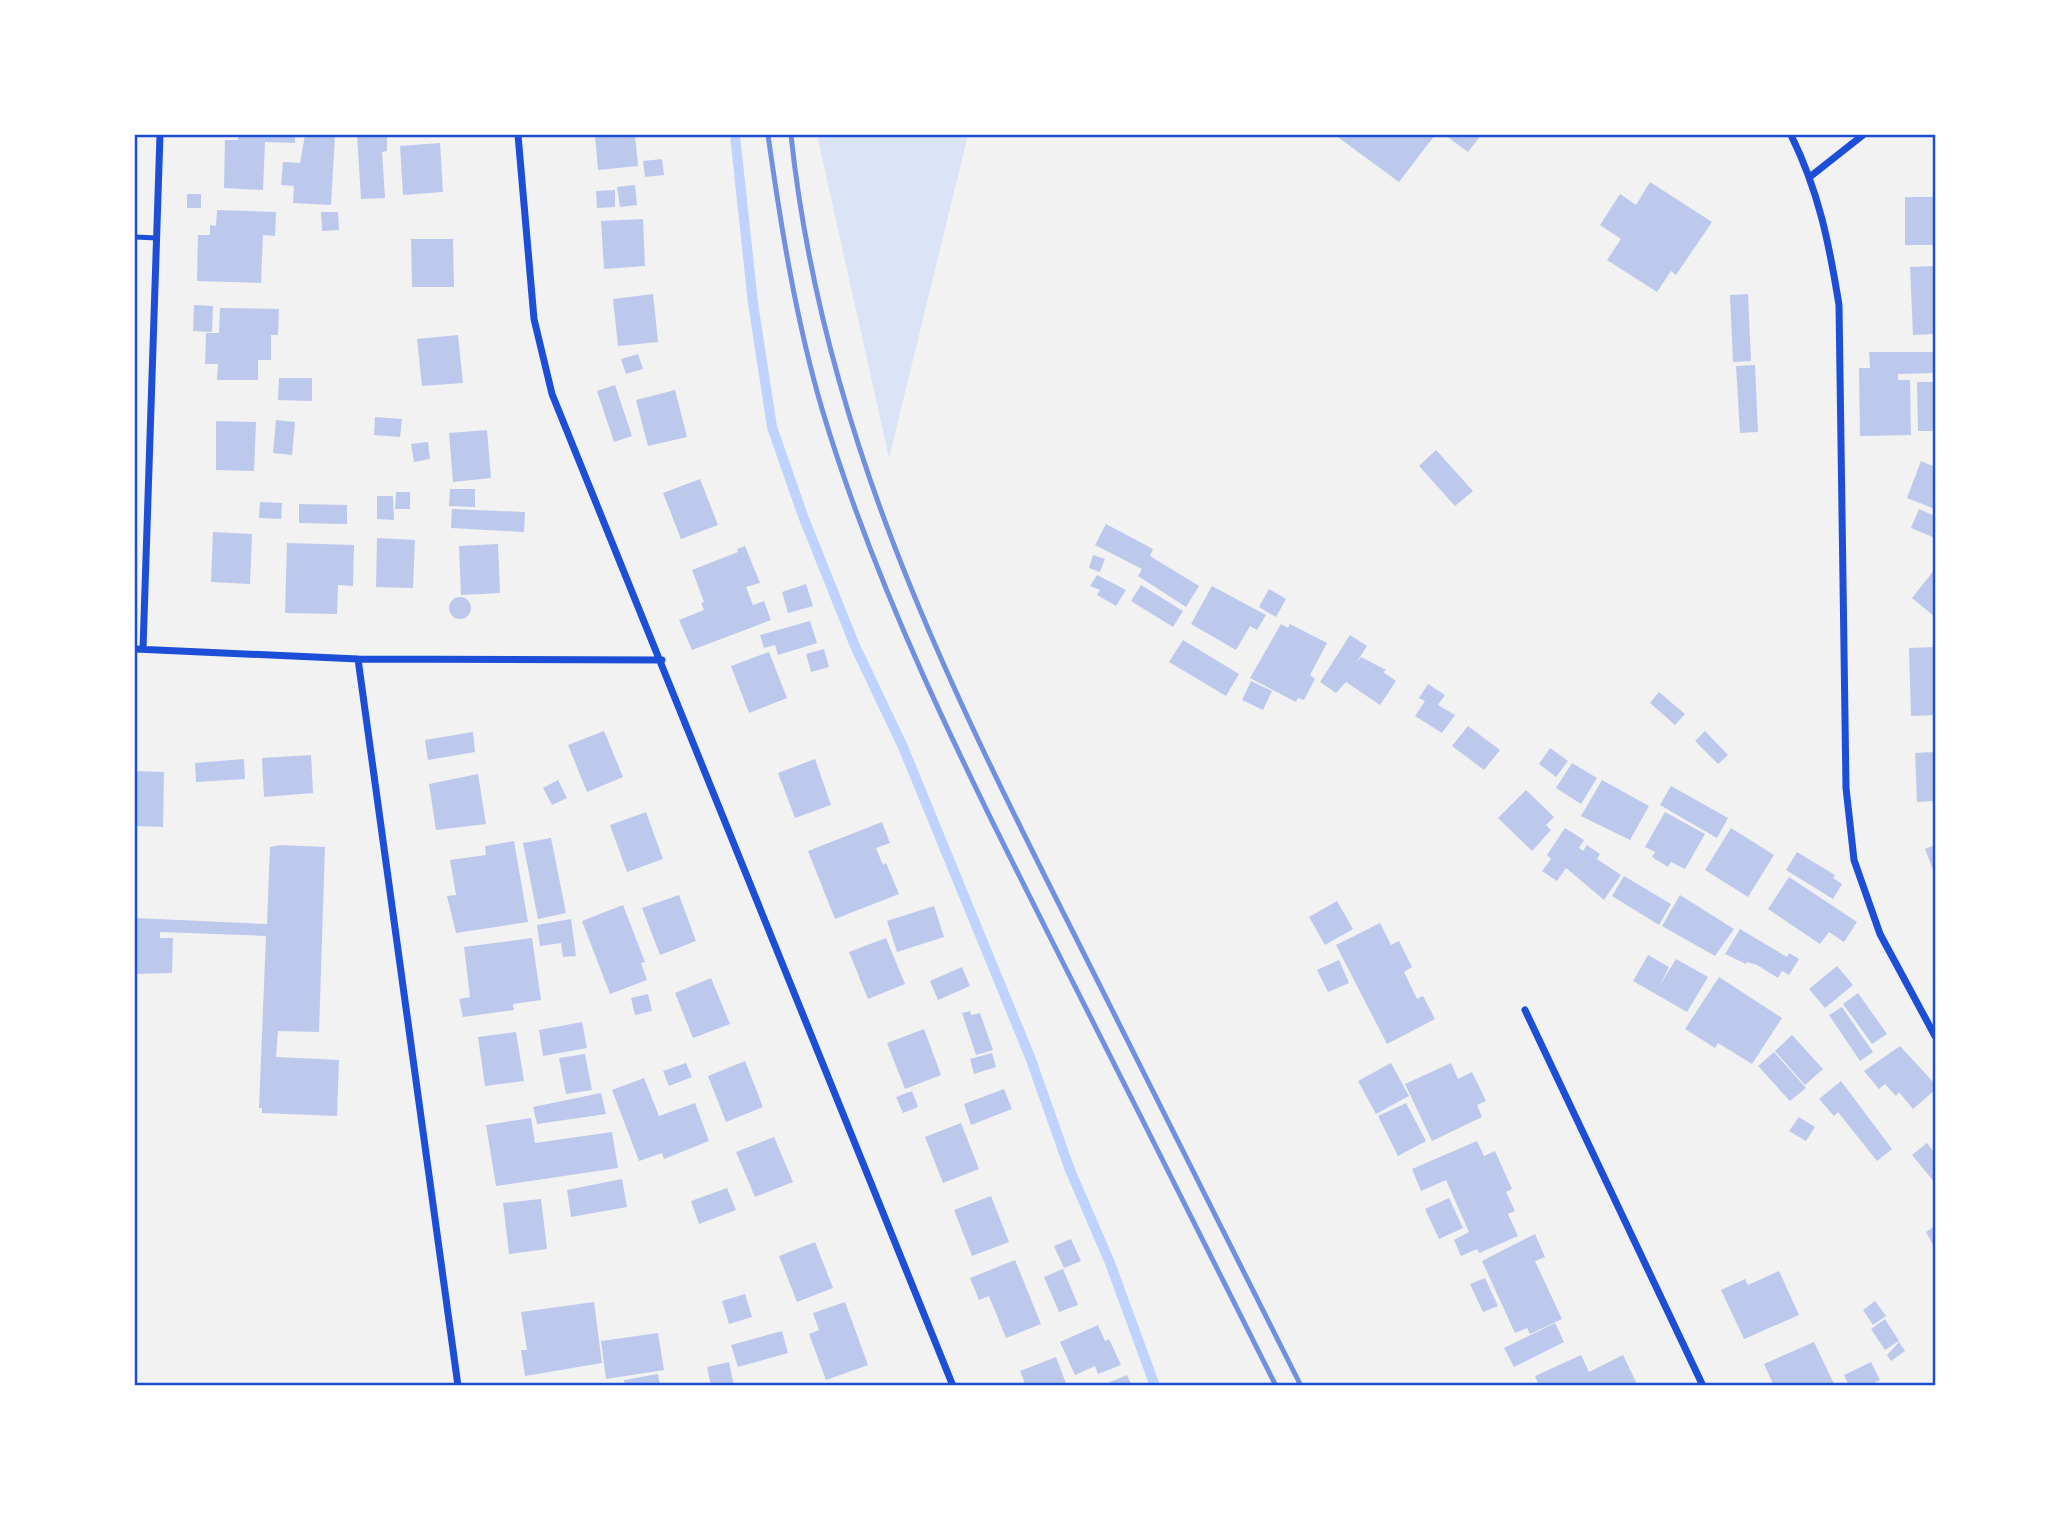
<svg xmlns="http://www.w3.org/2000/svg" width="2070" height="1521" font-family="Figtree,sans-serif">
<rect width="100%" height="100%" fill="#f2f2f2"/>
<!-- green -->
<path fill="#dbe4f7" d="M817 135H968L889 458Z"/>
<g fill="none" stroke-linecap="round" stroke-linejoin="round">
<!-- stream -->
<path stroke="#bfd3fe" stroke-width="10" d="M735 135 753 303 772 427 803 516 855 646 903 747 1030 1057 1070 1170 1110 1263 1155 1386"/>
</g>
<!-- building -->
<path fill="#bdc9ec" d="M238 135H295V143L265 142 263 190 224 188 225 140H238Z
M305 135H335L331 205 293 203 294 186 281 185 283 162 300 163Z
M357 135H387V151L382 152 385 198 361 199Z
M595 135H635L638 166 598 170Z
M1335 135H1435L1399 182Z
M1445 135H1481L1468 152Z
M440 143 443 192 403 195 400 146Z
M662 159 664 175 645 177 643 161Z
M1650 182 1712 222 1676 275 1671 271 1657 292 1607 260 1621 239 1600 225 1620 194 1636 205Z
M635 185 637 205 620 207 617 187Z
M615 190V207L597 208 596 191Z
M187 194H201V208H187Z
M1905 197H1935V245H1905Z
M217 210 276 212 275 236 263 235 261 283 197 281 198 235H210V225L216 226Z
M321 212H338L339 230 322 231Z
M643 219 645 266 604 269 601 221Z
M411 239H453L454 287H412Z
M1935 266V334L1913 335 1910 267Z
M653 294 658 342 618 346 613 299Z
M1748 294 1751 361 1733 362 1730 295Z
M194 305 213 306 212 332 193 331Z
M220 308 279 309 278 335H271V360H258V380H217L218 364H205L206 333H219Z
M458 335 463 383 422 386 417 339Z
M1869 352H1935V373L1898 374V380H1910L1911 435 1860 436 1859 368H1870Z
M638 354 643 369 626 374 621 359Z
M1755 365 1758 432 1740 433 1736 366Z
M279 378H312V401L278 400Z
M1917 382H1935V431H1918Z
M615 385 632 436 614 442 597 391Z
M675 390 687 437 648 446 636 400Z
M375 417 402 419 400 437 374 435Z
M276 420 295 422 292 455 273 453Z
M216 421 256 422 254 471 216 470Z
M487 430 491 478 453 482 449 433Z
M428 442 430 459 414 462 411 444Z
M1436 450 1473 491 1455 506 1419 466Z
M1921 461 1935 467V509L1907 498Z
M700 479 718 525 681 539 663 493Z
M450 489H475V507L449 506Z
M396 492H410V509H395Z
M377 496H393L394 520 377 519Z
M260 502 282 503 281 519 259 518Z
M299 504 347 505V524L299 523Z
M452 509 525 512 524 532 451 528Z
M1919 509 1935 516V538L1911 528Z
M1106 524 1153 549 1150 556 1199 586 1186 607 1138 576 1142 569 1095 545Z
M213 532 252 534 250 584 211 582Z
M377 538 415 540 413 588 376 587Z
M287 543 354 545 353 586 338 585 337 614 285 613Z
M498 544 500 593 461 595 459 546Z
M745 546 760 583 746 587 753 605 764 601 771 620 692 650 679 620 704 610 701 603 704 602 692 570 738 552 737 549Z
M1093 555 1105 559 1100 572 1089 568Z
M1935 569V617L1912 598Z
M1097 575 1126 590 1116 606 1097 595 1100 590 1090 586Z
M806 584 813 606 788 613 782 592Z
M1141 585 1183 611 1173 627 1131 601Z
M1212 586 1266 615 1257 630 1250 626 1236 650 1191 624Z
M1269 589 1286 599 1276 617 1259 607Z
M449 608a11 11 0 1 1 22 0a11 11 0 1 1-22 0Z
M810 621 817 643 778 655 775 645 764 648 760 635Z
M1281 624 1288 628 1290 624 1327 643 1310 675 1315 679 1304 700 1298 698 1296 702 1250 678Z
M1350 635 1367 646 1356 663 1361 657 1386 670 1383 672 1396 681 1380 705 1346 682 1336 693 1320 682Z
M1183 640 1239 674 1226 696 1169 662Z
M1935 647V715L1911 716 1909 648Z
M824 649 829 667 811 672 806 654Z
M769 652 787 698 749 713 731 666Z
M1251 681 1272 691 1263 710 1242 700Z
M1428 684 1445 695 1438 705 1455 715 1442 733 1415 716 1425 701 1419 698Z
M1659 692 1685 714 1675 725 1650 703Z
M1468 726 1500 750 1484 770 1452 746Z
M604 731 623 777 587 792 568 745Z
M1705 731 1728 755 1718 764 1695 741Z
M473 732 475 752 428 760 425 740Z
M1550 748 1568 761 1556 777 1539 764Z
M1935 752V801L1917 802 1915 753Z
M311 755 313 793 264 797 262 758Z
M244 759 245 779 196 782 195 763Z
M815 759 831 805 795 818 778 773Z
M1572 763 1597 778 1581 804 1556 788Z
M135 771 164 772 163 827 135 826Z
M478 774 486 824 436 830 429 784Z
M558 780 567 798 552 805 543 788Z
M1602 780 1649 806 1630 840 1581 816Z
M1671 786 1728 818 1717 838 1660 805Z
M1526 790 1554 817 1546 825 1551 830 1532 851 1498 818Z
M646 812 663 859 627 872 610 825Z
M1665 812 1705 834 1685 869 1671 862 1668 867 1652 857 1655 852 1645 847Z
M882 822 890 843 876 848 883 865 886 863 899 894 835 919 808 851Z
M1565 828 1584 840 1579 848 1583 851 1587 845 1600 854 1597 859 1621 875 1604 900 1566 868 1557 881 1542 871 1551 859 1547 855Z
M1731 828 1774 855 1748 897 1705 870Z
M551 838 566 913 538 919 523 843Z
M514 841 528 922 456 933 447 896 456 895 450 860 486 855 485 846Z
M281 845 325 847 319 1032 278 1031 276 1057 339 1060 337 1116 262 1113V1108H259L266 936 160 932V938H173L172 973 135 974V918L267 924 270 847Z
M1935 845V875L1925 849Z
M1797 852 1835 875 1833 878 1842 884 1833 899 1786 870Z
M1624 876 1671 904 1659 925 1612 896Z
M1789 877 1857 922 1844 942 1829 932 1820 944 1768 909Z
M679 895 696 941 660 955 642 908Z
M1680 895 1734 929 1715 956 1662 926Z
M1337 901 1353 929 1325 945 1309 917Z
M623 905 645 962 641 963 647 980 610 994 582 921Z
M934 906 944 937 897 952 887 921Z
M571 919 576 956 563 957 561 943 540 946 537 925Z
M1380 923 1391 945 1399 941 1412 967 1404 972 1417 999 1423 996 1435 1019 1387 1044 1336 945Z
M1740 929 1787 957 1789 953 1799 959 1789 975 1782 971 1778 978 1757 965 1747 962 1746 964 1725 954Z
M532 938 541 1000 513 1004 514 1010 463 1017 459 999 470 997 464 947Z
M886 938 905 984 868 999 849 952Z
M1648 955 1669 967 1660 985 1676 959 1708 977 1687 1012 1633 981Z
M1339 960 1349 983 1328 992 1317 970Z
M1837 966 1853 985 1825 1008 1809 989Z
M962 967 970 986 938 1000 930 981Z
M1719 977 1782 1018 1752 1064 1718 1043 1715 1048 1685 1029Z
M711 978 730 1024 693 1038 675 993Z
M1858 993 1887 1034 1872 1044 1843 1004Z
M648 994 652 1011 635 1015 631 998Z
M1842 1007 1873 1052 1860 1061 1829 1015Z
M970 1011 971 1015 980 1013 993 1050 976 1055 962 1013Z
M582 1022 587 1048 543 1056 539 1030Z
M924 1029 941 1075 905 1089 887 1043Z
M516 1032 524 1081 485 1086 478 1037Z
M1792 1035 1823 1069 1805 1085 1775 1051Z
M1900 1046 1935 1084V1090L1913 1109 1899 1092 1896 1096 1885 1084 1879 1089 1864 1071Z
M1774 1052 1806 1088 1790 1101 1758 1066Z
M992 1053 996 1067 974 1074 970 1059Z
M585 1054 592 1090 566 1094 559 1058Z
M745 1061 763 1107 726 1122 708 1076Z
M686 1063 692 1077 669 1086 663 1071Z
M1391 1063 1409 1096 1376 1114 1358 1081Z
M1451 1063 1458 1079 1472 1072 1486 1101 1477 1105 1482 1117 1432 1141 1405 1084Z
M644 1078 659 1116 695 1103 709 1141 664 1159 662 1153 639 1161 612 1090Z
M1841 1081 1892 1149 1877 1161 1838 1112 1834 1116 1819 1099Z
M1004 1089 1012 1109 971 1125 964 1104Z
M912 1091 918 1107 903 1113 896 1097Z
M601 1093 606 1114 537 1124 533 1107Z
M1406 1103 1426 1141 1398 1156 1378 1116Z
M1799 1117 1815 1127 1806 1141 1789 1131Z
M531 1118 535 1143 612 1132 618 1168 496 1186 486 1125Z
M961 1123 979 1169 943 1183 925 1137Z
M774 1137 793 1182 755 1197 736 1152Z
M1477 1141 1484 1156 1495 1151 1512 1189 1506 1192 1515 1211 1508 1214 1518 1236 1479 1253 1477 1249 1461 1256 1454 1240 1469 1232 1446 1180 1421 1191 1412 1169Z
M1927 1143 1935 1154V1183L1912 1155Z
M622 1179 627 1207 571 1217 567 1190Z
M727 1188 736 1210 699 1224 691 1201Z
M991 1196 1009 1242 972 1256 954 1210Z
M1449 1198 1463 1228 1439 1239 1425 1209Z
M541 1199 547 1249 509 1254 503 1203Z
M1935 1226V1249L1926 1232Z
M1535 1234 1545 1257 1535 1261 1562 1319 1530 1334 1527 1328 1515 1333 1482 1261Z
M1071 1239 1081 1261 1064 1268 1054 1246Z
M815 1242 833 1288 797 1302 779 1256Z
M1015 1260 1041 1324 1006 1338 989 1296 979 1300 970 1278Z
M1063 1269 1078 1305 1059 1312 1044 1277Z
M1779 1271 1799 1315 1744 1339 1721 1290 1745 1279 1748 1285Z
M1485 1278 1498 1306 1483 1312 1470 1284Z
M745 1294 752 1317 729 1324 722 1301Z
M1875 1301 1886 1316 1873 1325 1863 1310Z
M594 1302 602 1363 525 1376 521 1350H527L521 1312Z
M845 1302 868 1365 826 1380 809 1334 819 1330 813 1313Z
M1885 1319 1899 1341 1885 1350 1871 1329Z
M1555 1323 1564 1342 1514 1367 1504 1348Z
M1098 1325 1105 1341 1109 1339 1121 1365 1098 1374 1095 1366 1075 1375 1060 1342Z
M782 1331 788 1353 738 1367 731 1345Z
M658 1333 664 1370 606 1379 601 1341Z
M1814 1342 1835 1386H1774L1764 1364Z
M1899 1342 1905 1351 1891 1361 1887 1355Z
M1581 1355 1589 1372 1623 1355 1638 1386H1539L1535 1376Z
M1056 1357 1067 1386H1026L1020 1371Z
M729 1362 734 1386H711L707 1367Z
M1871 1362 1880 1380 1867 1386H1849L1844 1375Z
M658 1374 660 1386H625L624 1380Z
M1127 1375 1132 1386H1110L1108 1383Z"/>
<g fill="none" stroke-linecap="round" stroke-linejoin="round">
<!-- service -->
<path stroke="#1d4ed8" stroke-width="5" d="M135 237 157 238"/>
<!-- minor -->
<path stroke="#1d4ed8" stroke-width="7" d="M518 135 534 319 552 394 953 1386
M1791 135C1819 192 1829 243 1839 305L1846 788 1854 860 1880 934 1935 1036
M1811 176 1863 135
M135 649 358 659 662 660
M143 649 160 135
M358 659 458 1386
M1525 1010 1703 1386"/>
<!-- rail -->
<path stroke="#7290e2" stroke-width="5" d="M768 135C781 227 796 320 822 409 877 593 963 764 1049 935 1125 1085 1201 1236 1276 1386
M791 135C822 429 943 675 1074 934 1150 1085 1225 1236 1301 1386"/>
</g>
<!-- border -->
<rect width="2070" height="1521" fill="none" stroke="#ffffff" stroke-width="273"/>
<rect x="136" y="136" width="1798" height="1248" fill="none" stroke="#1d4ed8" stroke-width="2.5"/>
</svg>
